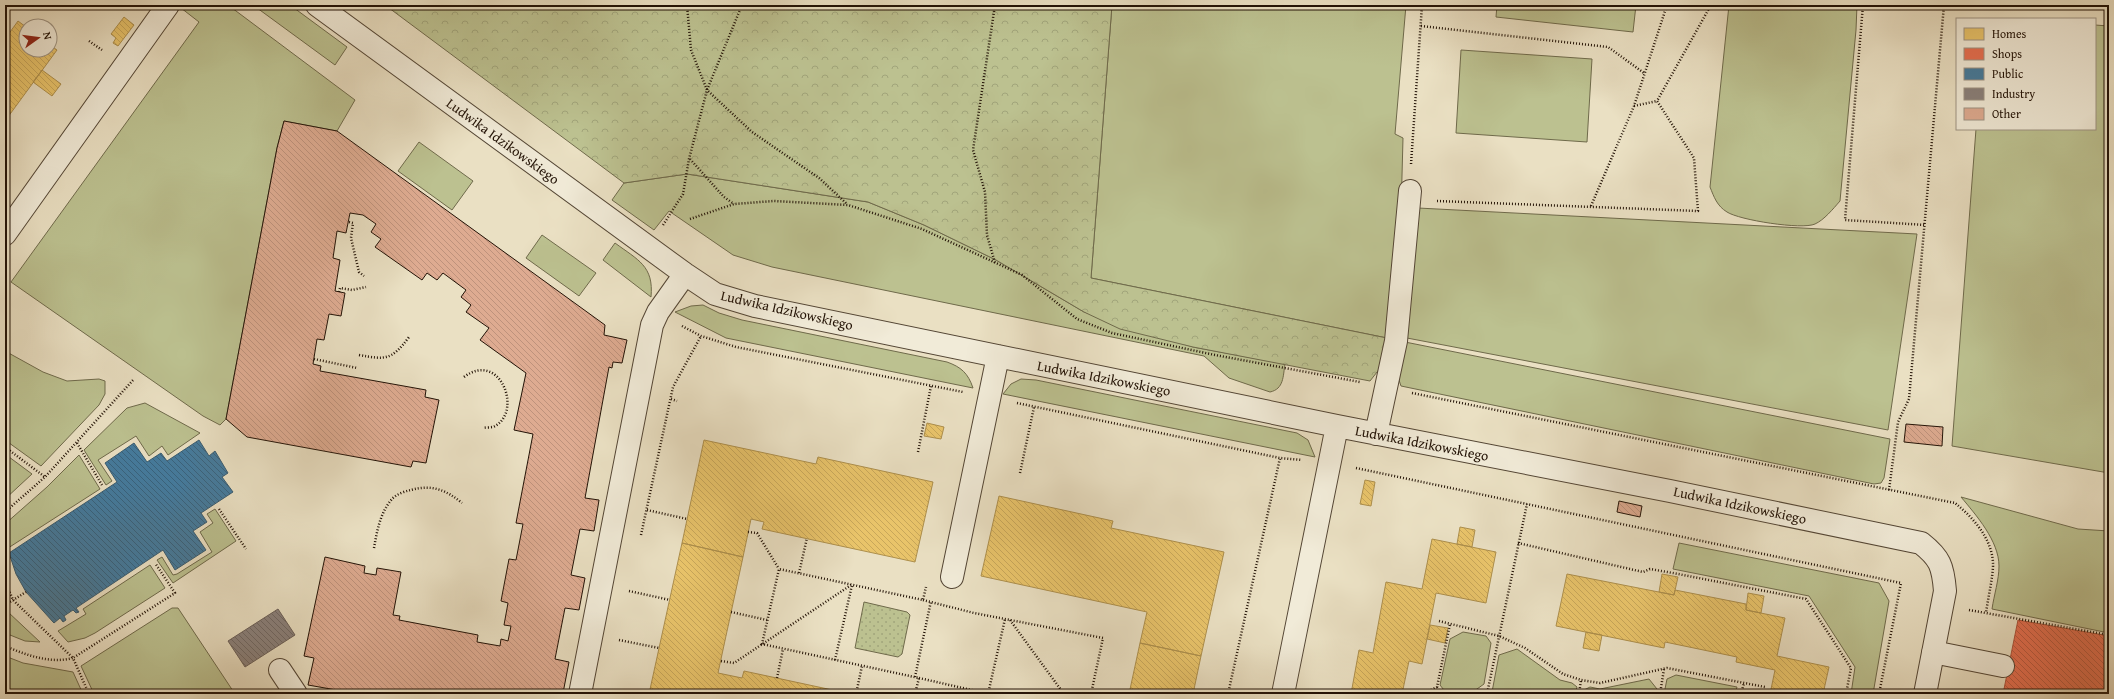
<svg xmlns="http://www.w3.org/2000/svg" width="2114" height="699" font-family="'Gentium Book Plus',serif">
<defs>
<pattern id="forest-crowns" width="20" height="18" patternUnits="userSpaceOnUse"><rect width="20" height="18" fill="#bcc190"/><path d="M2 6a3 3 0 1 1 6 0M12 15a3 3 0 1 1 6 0" fill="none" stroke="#a1a57b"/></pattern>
<pattern id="park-dots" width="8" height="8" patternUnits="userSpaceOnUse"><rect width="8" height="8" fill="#bcc190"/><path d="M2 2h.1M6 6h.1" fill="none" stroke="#a1a57b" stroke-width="1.8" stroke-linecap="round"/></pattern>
<pattern id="homes-back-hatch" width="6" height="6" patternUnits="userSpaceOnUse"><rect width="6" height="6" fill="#e9c46a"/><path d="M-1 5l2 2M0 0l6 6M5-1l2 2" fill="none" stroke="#c8a75a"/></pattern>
<pattern id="shops-back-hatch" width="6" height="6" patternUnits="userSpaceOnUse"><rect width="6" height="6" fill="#e76f51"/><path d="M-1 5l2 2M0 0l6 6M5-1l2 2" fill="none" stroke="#bb5a41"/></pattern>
<pattern id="public-back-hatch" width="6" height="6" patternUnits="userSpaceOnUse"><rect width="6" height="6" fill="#457b9d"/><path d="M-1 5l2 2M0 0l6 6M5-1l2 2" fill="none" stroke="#39637e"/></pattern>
<pattern id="industry-back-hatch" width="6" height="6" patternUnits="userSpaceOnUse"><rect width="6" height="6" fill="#8a817c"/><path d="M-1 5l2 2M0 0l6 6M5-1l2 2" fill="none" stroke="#706864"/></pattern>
<pattern id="building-back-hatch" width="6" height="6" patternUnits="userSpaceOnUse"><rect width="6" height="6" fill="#deab91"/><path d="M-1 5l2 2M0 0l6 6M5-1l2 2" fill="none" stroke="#be927c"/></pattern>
</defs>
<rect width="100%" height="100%" fill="#eae0c3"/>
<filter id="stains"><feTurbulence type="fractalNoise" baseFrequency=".005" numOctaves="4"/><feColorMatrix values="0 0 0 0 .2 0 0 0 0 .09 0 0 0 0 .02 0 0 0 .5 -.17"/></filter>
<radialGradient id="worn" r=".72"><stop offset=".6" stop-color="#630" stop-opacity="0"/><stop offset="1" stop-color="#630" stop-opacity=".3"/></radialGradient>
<!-- green -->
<path fill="#bcc190" stroke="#6f6a4b" d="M183 5H228L355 100 337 131 284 121 277 148 226 419 220 425 203 416 11 282 199 22 181 8Z
M253 5H290L347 47 335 65Z
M1112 5H1406L1395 134 1403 138 1401 213 1387 338 1091 278Z
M1497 5H1636L1633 32 1496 17Z
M1729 5H1857L1856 30 1840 201C1833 209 1824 220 1815 224 1802 230 1739 220 1727 212 1717 206 1714 197 1710 187Z
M2095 25 2109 26V473L1952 446 1976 129H2095Z
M1461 50 1592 59 1587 142 1456 133Z
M419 142 473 181 452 210 398 171Z
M687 174 868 202 924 225 996 260 1084 312 1193 347 1285 364C1283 376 1284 389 1270 392L1229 378 1204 356 772 267 733 255 669 211 654 230 612 200 624 183Z
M1418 208 1917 234 1888 430 1407 338Z
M542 235 596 273 579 296 526 258Z
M615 243C638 260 654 266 651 297L603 260Z
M703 305 719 313 742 320 947 362C961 367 968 373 973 388L726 338 675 312 691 306Z
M1405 342 1890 439 1884 478 1881 483 1874 484 1401 386 1397 374Z
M5 351 43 372 67 381 99 379 105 381V394L99 405 41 466 5 440Z
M1021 379 1036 380 1297 433 1308 440 1315 457 1003 394 1011 384Z
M145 403 200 433 168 455 162 446 149 456 136 436 98 460 112 481 106 485 84 450 127 408Z
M5 454 32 474 5 499Z
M79 455 100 489 5 550V524L47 487Z
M1961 497 2078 529 2109 531V633L1992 609C1994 595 1999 580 1999 566 1999 541 1976 515 1961 497Z
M215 509 236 541 173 583 157 560 162 557 173 575 177 574 212 552 200 532 213 523 207 514Z
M1679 543 1879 583 1889 601 1873 694H1851L1855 667 1809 596 1673 569Z
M150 565 165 588 95 633 85 638 68 642 58 631 86 614 83 609Z
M172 608H178L235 694H94L81 666Z
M8 612 40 642 25 641 5 633V614Z
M1463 632 1486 636 1491 643 1484 684 1470 694H1447L1440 685 1450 639Z
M1517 649 1560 680 1572 683 1577 687 1575 694H1489L1492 692 1499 655Z
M5 656 23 663 73 672 83 694H5Z
M1676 675 1737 687 1735 694H1664L1667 679Z
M1649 679 1657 689 1656 694H1583L1584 690 1590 687 1600 689Z"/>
<!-- forest -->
<path fill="url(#forest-crowns)" stroke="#6f6a4b" d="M385 5H1112L1091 278 1387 338 1381 367 1370 381 1193 347 1120 329 1084 312 996 260 924 225 868 202 687 174 624 183Z"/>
<!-- park -->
<path fill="url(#park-dots)" stroke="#6f6a4b" d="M864 602 907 612 910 615 902 654 898 657 855 648Z"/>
<!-- homes -->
<path fill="url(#homes-back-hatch)" stroke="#ad8f4c" d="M124 17 134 25 118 46 113 43 116 38 111 34Z
M18 21 26 27V50H50V45L57 50 5 121V39Z
M42 70 61 84 52 96 33 82Z
M927 423 944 427 941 439 924 436Z
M704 440 816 464 818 457 933 482 915 562 762 529 764 522 751 519 743 557 682 543Z
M1365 480 1375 482 1371 506 1360 504Z
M999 496 1113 521 1111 528 1224 552 1201 656 1140 643 1147 612 981 576Z
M1460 527 1475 530 1472 547 1457 544Z
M1432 539 1496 552 1486 603 1436 593 1422 664 1409 661 1402 694H1351L1359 650 1373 653 1386 582 1422 589Z
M682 543 743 557 718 673 742 678 744 671 851 694H649Z
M1567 574 1674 595 1675 590 1746 604V610L1785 618 1777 656 1829 667 1823 694H1770L1775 670 1736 662 1737 657 1665 642 1664 648 1556 626Z
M1662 574 1678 577 1674 595 1659 592Z
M1748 593 1764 596 1761 613 1746 610Z
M1430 625 1448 628 1445 643 1427 639Z
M1586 632 1602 635 1599 651 1583 648Z
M1140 643 1201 656 1193 694H1129Z"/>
<!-- shops -->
<path fill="url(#shops-back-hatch)" stroke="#ac533a" d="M2018 620 2109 636V694H2003Z"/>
<!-- public -->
<path fill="url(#public-back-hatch)" stroke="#3a5c70" d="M199 440 209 456 215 451 228 473 222 477 233 492 201 513 207 522 193 531 206 550 175 570 163 550 76 608 79 612 76 613 73 610 64 616 66 620 63 622 60 618 54 623 53 622 26 592 16 574 9 553 117 482 105 463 134 443 147 462 161 453 167 461Z"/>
<!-- industry -->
<path fill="url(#industry-back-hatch)" stroke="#6b6059" d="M278 609 295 635 245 667 228 641Z"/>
<!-- building -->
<path fill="url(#building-back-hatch)" stroke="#221206" d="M284 121 337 131 605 325 604 335 627 340 622 363 613 362 612 368 609 367 585 498 599 500 594 531 580 529 571 575 585 578 579 610 565 608 555 659 569 662 563 693 551 691 550 694H359L308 685 314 658 304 656 325 557 365 566 364 573 376 575 377 568 401 572 393 615 400 616 399 620 478 635 477 642 500 646 501 639 508 641 511 626 504 625 508 603 501 601 509 559 516 560 523 524 516 523 533 434 514 430 526 373 480 340 489 328 466 312 471 305 461 297 466 290 443 273 437 280 427 273 422 280 375 247 381 239 371 232 376 224 363 215 350 213 346 233 337 231 333 258 340 260 335 291 345 293 341 316 329 314 324 340 317 339 313 364 321 366 320 371 426 390 425 397 439 400 426 463 413 461 411 467 247 437 226 419 277 148Z
M1906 424 1943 427 1942 446 1904 442Z
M1619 501 1642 506 1640 517 1617 512Z"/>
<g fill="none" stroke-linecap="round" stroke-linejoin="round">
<!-- minor casing -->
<g stroke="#544635" stroke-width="24">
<path id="minor" d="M317 5 685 274 715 294 755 306 1337 426 1670 491 1921 543C1940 558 1943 566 1945 591L1925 694
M5 234 168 5
M1376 434 1396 341 1410 191
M952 577 998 356
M1933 652 2003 666
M280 670 296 694
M580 694 652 325 658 312 685 274
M1283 694 1337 426"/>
</g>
<!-- path -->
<path stroke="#221206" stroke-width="2.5" stroke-dasharray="1 2" stroke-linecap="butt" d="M687 5 691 50 707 90 752 132 819 178 847 204
M995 5 973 150 985 192 987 235 995 263
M1863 5 1845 220 1926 225
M5 6 12 5
M1421 26 1608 47 1644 73
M89 41 102 50
M1634 106 1657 101
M690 159 724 197 734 204
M1411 164 1422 5
M1437 201 1698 211 1694 158 1657 101 1711 5
M1591 206 1634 106 1667 5
M690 219 734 204 774 201 848 205 922 229 1022 275 1077 319 1112 333 1215 355 1360 382
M349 222 353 223 351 238 359 272 364 276
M663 225 683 194 689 159 707 90 742 5
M339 292 340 288 352 290 366 287
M682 326 701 336 736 347 963 392
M359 355C386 360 392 360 409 337
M314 359 357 368
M464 377C500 350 523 411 495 426 492 428 486 427 483 428
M1412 393 1955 503C1974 518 1994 541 1993 567 1992 582 1988 598 1986 613
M671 399 677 401
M1017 403 1280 458 1302 460
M77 443 102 485
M5 447 45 477
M918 452 931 386
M1356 468 1901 583 1879 694
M1020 473 1034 407
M1889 490 1898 422 1909 399 1944 5
M219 509 246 549
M647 510 687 519
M5 512 45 477 134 379
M748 532 757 533 779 569
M641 535 673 387 701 336
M1518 543 1643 572 1650 569 1673 573 1806 599 1851 668 1846 694
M374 548C377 531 380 513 392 499 397 494 405 491 411 490 432 484 446 490 462 503
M799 573 807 538
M5 581 13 600 73 658 175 593 155 563
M629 591 670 600
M923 600 974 613 1103 638 1091 694
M5 605 26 592
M1969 610 2109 635
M731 612 767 620
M1010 620 1064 694
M1439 621 1499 636 1525 648 1563 674 1581 680 1600 683 1667 668 1765 687
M619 640 659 648
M5 646C26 655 50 664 73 658L89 694
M835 660 852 585
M721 661 734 663 851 585
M915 677 931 601
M777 678 783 649
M919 678 989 694
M1437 687 1442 694
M856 694 862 666
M915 694 919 678 762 644 779 569 923 600 926 587
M988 694 1005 619
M1228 694 1280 458
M1423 694 1437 687 1450 624
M1480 694 1488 689 1527 504
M1579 694 1581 680
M1660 694 1664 669
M1741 694 1744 683"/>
<!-- minor -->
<use href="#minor" stroke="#f1ebd8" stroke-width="22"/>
</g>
<g text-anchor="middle" stroke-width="4" stroke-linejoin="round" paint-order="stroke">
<!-- street labels -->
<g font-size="14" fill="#221206" stroke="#f1ebd8">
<text transform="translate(503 141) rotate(36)" y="5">Ludwika Idzikowskiego</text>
<text transform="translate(787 310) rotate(13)" y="5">Ludwika Idzikowskiego</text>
<text transform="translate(1104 378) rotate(11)" y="5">Ludwika Idzikowskiego</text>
<text transform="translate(1422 443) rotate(11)" y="5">Ludwika Idzikowskiego</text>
<text transform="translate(1740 505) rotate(12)" y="5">Ludwika Idzikowskiego</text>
</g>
</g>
<!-- margin -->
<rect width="2114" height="699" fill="none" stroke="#eae0c3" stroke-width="20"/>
<rect x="6" y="6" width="2102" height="687" fill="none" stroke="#221206" stroke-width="2"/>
<rect x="10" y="10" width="2094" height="679" fill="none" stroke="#221206"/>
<!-- legend -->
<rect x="1956" y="18" width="140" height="112" fill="#f1ebd8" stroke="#9e9484"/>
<rect x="1964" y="28" width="20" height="12" fill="#e9c46a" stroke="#9e9484"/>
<text x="1992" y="38" font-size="12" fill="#221206">Homes</text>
<rect x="1964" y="48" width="20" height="12" fill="#e76f51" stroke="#9e9484"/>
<text x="1992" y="58" font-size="12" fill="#221206">Shops</text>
<rect x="1964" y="68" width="20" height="12" fill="#457b9d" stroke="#9e9484"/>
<text x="1992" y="78" font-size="12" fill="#221206">Public</text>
<rect x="1964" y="88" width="20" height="12" fill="#8a817c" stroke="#9e9484"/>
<text x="1992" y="98" font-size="12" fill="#221206">Industry</text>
<rect x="1964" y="108" width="20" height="12" fill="#deab91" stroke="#9e9484"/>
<text x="1992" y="118" font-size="12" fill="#221206">Other</text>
<!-- north arrow -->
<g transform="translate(38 38) rotate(76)"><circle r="19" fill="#f1ebd8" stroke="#9e9484"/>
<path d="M0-3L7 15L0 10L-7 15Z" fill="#8f2418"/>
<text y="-6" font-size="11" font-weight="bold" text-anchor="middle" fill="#221206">N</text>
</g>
<rect width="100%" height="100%" filter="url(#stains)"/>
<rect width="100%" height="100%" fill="url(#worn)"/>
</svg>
